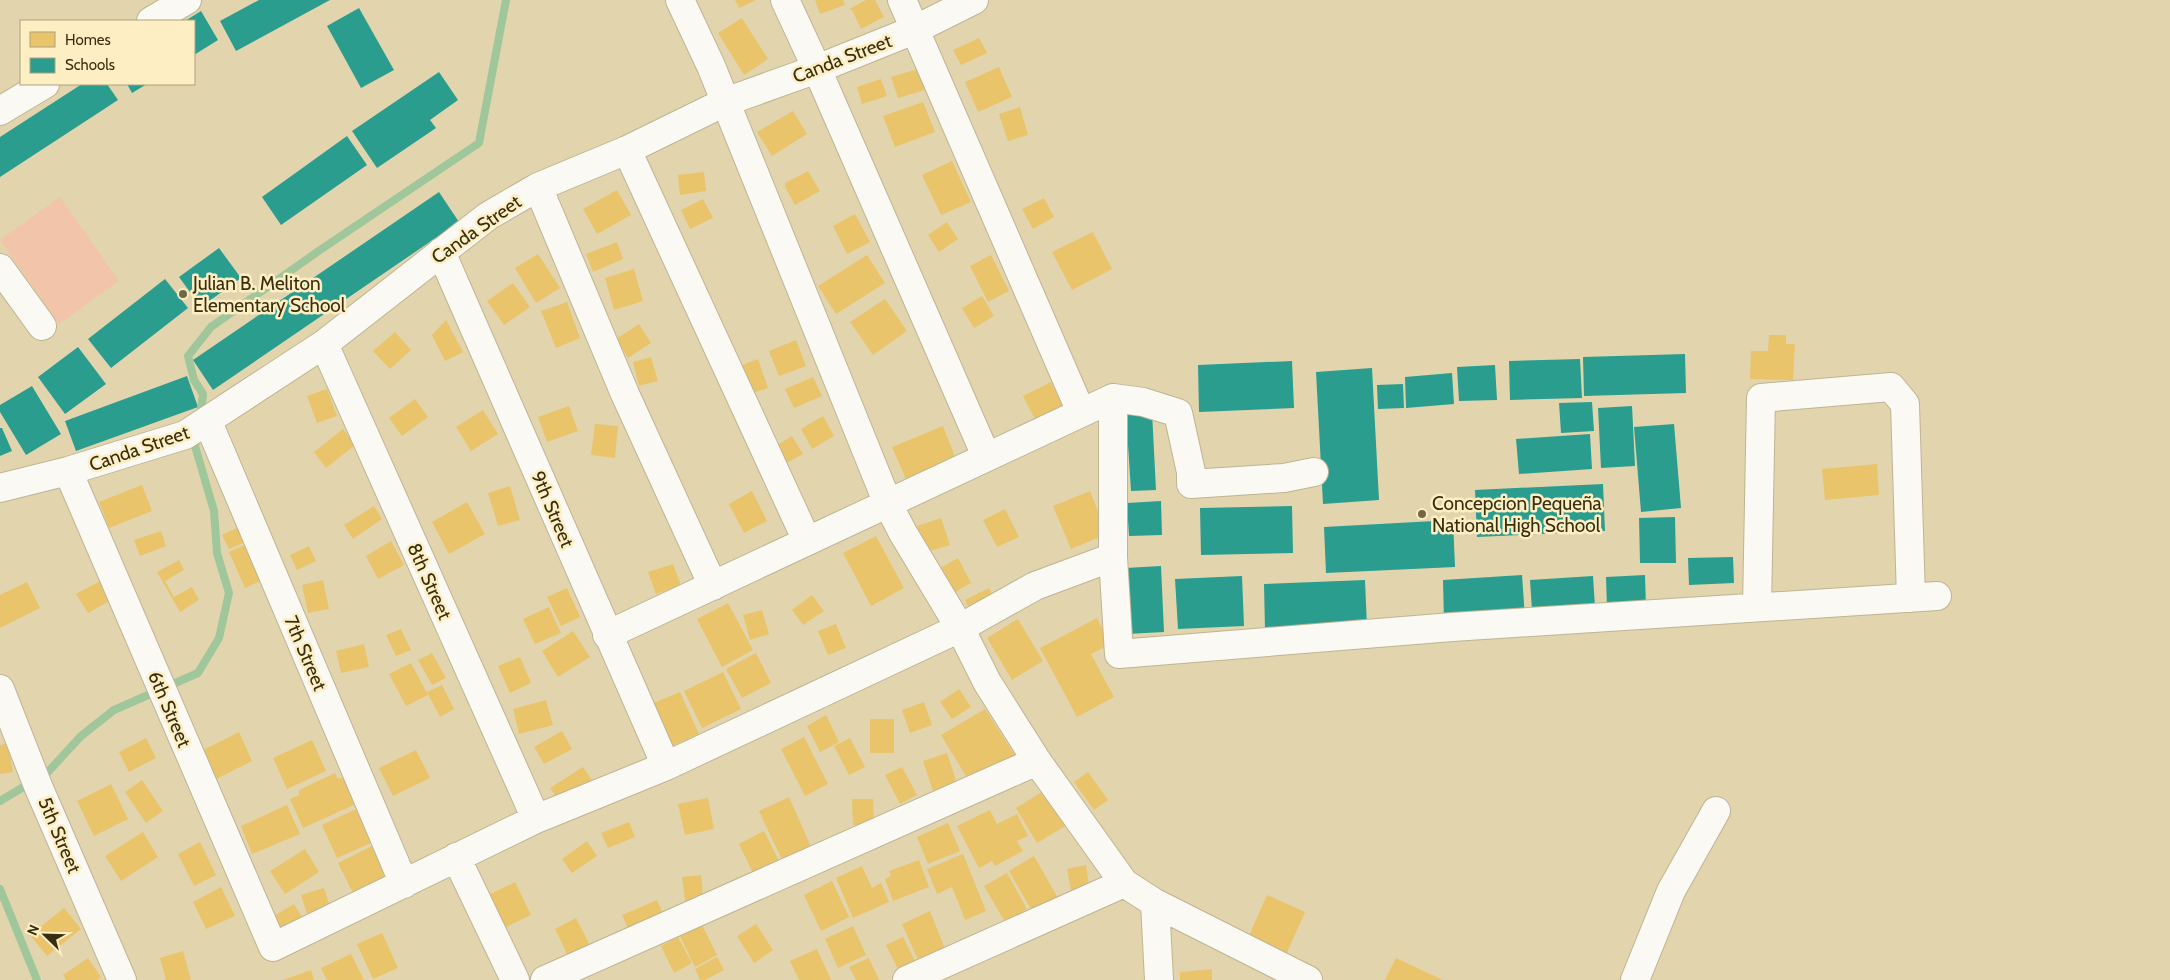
<svg xmlns="http://www.w3.org/2000/svg" width="2170" height="980" font-family="Cabin,sans-serif">
<rect width="100%" height="100%" fill="#e2d5ad"/>
<!-- green -->
<path fill="#f2c4aa" d="M60 197 119 281 59 324 0 240Z"/>
<!-- homes -->
<path fill="#e9c46a" d="M735 0H756L739 8Z
M815 0H843L845 5 820 14Z
M866 0H875L884 17 861 29 852 10 849 9Z
M742 18 768 59 744 75 718 33Z
M979 38 987 53 961 65 953 50Z
M999 67 1012 97 978 112 965 82Z
M918 69 925 90 898 98 891 77Z
M881 79 887 96 862 104 857 87Z
M923 102 935 132 895 147 883 116Z
M1020 107 1028 135 1008 141 999 114Z
M793 111 807 134 772 156 757 132Z
M952 161 971 202 941 215 922 175Z
M808 171 820 191 795 205 785 187V183Z
M704 172 706 191 680 195 678 175Z
M617 190 631 215 597 234 583 209Z
M1044 198 1054 217 1033 229 1022 209Z
M703 199 713 218 690 229 681 210Z
M855 214 870 242 847 254 833 226Z
M947 222 958 239 939 252 928 235Z
M1093 232 1112 269 1072 290 1052 252Z
M617 242 623 259 593 272 586 254Z
M538 254 560 288 536 303 515 268Z
M867 255 885 283 836 314 818 286Z
M991 255 1009 291 988 302 970 266Z
M634 269 643 301 614 310 605 278Z
M513 283 530 307 504 325 487 301Z
M982 296 994 316 974 328 962 308Z
M885 299 907 331 873 355 850 322Z
M567 302 580 338 556 348 541 311Z
M446 320 463 352 445 361 432 335Z
M639 324 651 343 628 358 616 339Z
M395 332 411 350 390 369 373 351Z
M1769 335H1786V344H1795L1793 380 1750 379 1751 351H1768Z
M796 340 806 366 779 376 769 351Z
M651 357 658 381 639 386 633 362Z
M758 359 768 388 747 395 737 367Z
M813 377 822 396 794 408 785 389Z
M1051 382 1065 411 1038 425 1023 396Z
M327 389 337 416 317 423 307 396Z
M415 399 428 417 402 436 389 418Z
M569 406 578 431 547 442 538 417Z
M483 410 498 434 471 451 456 427Z
M823 416 834 436 812 449 801 429Z
M595 424 618 426 615 458 591 455Z
M943 426 956 459 906 479 892 447Z
M343 429 355 445 326 468 314 452Z
M792 436 803 454 779 467 769 450Z
M1877 464 1879 495 1825 500 1822 469Z
M142 485 152 511 109 528 99 502Z
M510 486 520 520 498 526 488 493Z
M752 491 767 521 744 533 729 504Z
M1090 491 1107 534 1071 549 1053 506Z
M467 502 485 534 449 554 432 522Z
M374 506 382 519 353 539 344 525Z
M1005 509 1019 537 997 547 983 520Z
M941 518 950 545 926 552 917 526Z
M243 525 250 540 229 549 222 535Z
M161 531 166 546 140 556 134 540Z
M876 536 904 588 871 606 843 553Z
M391 541 404 565 378 579 366 556Z
M251 542 267 578 245 588 229 552Z
M309 546 316 561 297 570 290 555Z
M958 558 971 583 948 596 935 571Z
M179 560 184 570 165 581 174 597 192 587 199 600 180 612 157 572Z
M673 564 680 583 679 586 656 594 648 572Z
M102 580 113 599 88 613 76 594Z
M323 580 329 609 308 613 302 585Z
M27 582 40 608 0 628V595Z
M567 588 580 617 561 626 547 597Z
M989 588 997 603 972 615 965 600Z
M812 595 824 611 803 625 792 610Z
M728 603 753 650 722 667 697 619Z
M549 607 561 633 535 644 523 619Z
M762 610 769 634 750 640 743 615Z
M1097 618 1111 644 1091 654 1114 697 1077 717 1040 648Z
M1018 619 1043 661 1012 680 987 638Z
M836 624 846 648 828 655 818 631Z
M401 629 411 650 396 656 386 635Z
M573 631 590 657 558 677 542 651Z
M364 644 369 667 341 673 336 651Z
M432 653 446 678 432 685 418 660Z
M756 653 771 683 742 698 726 669Z
M520 657 531 683 510 693 498 666Z
M411 663 428 695 406 706 389 674Z
M723 672 741 709 702 728 684 691Z
M442 685 454 709 440 717 427 692Z
M959 689 971 707 952 719 940 702Z
M680 692 699 734 668 748 649 705Z
M546 700 553 725 519 734 513 709Z
M924 702 932 725 910 733 902 710Z
M985 709 1018 760 972 786 941 735Z
M826 715 839 742 820 752 807 726Z
M870 719H894V753H870Z
M562 731 572 749 544 764 534 747Z
M239 732 252 761 214 780 201 751Z
M804 737 828 784 805 796 781 749Z
M146 738 156 758 129 772 119 752Z
M850 738 865 767 849 775 834 746Z
M312 740 326 771 287 789 273 758Z
M8 743 13 772 0 774V745Z
M416 750 430 778 393 796 379 768Z
M947 753 958 786 934 794 923 761Z
M583 767 596 786 563 807 550 788Z
M902 767 917 795 900 804 885 775Z
M1088 772 1108 800 1094 810 1074 782Z
M335 773 338 779 344 777 356 804 303 828 290 799 299 795V790Z
M142 780 163 811 146 823 125 792Z
M111 784 128 819 94 836 77 801Z
M1045 790 1067 825 1037 843 1016 808Z
M789 797 812 849 783 862 759 811Z
M708 798 714 829 685 835 678 804Z
M852 799H873L874 825H853Z
M287 805 300 834 252 854 241 826Z
M356 809 371 843 337 858 322 825Z
M990 810 997 824 1017 814 1028 836 1017 841 1023 851 995 866 992 861 979 868 957 826Z
M629 822 635 837 608 848 601 833Z
M948 823 960 851 928 864 917 837Z
M764 831 780 863 754 875 739 844Z
M143 832 158 857 121 881 105 856Z
M587 841 597 856 572 873 562 859Z
M200 842 216 875 194 886 178 854Z
M374 845 389 876 353 893 338 863Z
M305 849 319 872 285 894 270 871Z
M963 854 986 911 965 920 952 887 937 894 927 869Z
M1034 856 1058 898 1033 913 1009 871Z
M919 860 929 887 893 901 885 879 891 876 889 871Z
M1086 865 1089 886 1071 890 1067 869Z
M862 866 872 888 881 883 889 902 853 918 836 878Z
M1007 873 1027 909 1005 922 984 886Z
M701 875 704 905 686 907 682 877Z
M832 881 849 917 821 931 804 895Z
M515 882 531 915 502 929 486 896Z
M221 887 235 916 206 929 193 902Z
M324 888 332 913 309 920 301 895Z
M1267 895 1305 912 1286 955 1248 938Z
M657 900 668 925 633 940 622 915Z
M294 904 307 925 285 939 272 917Z
M64 908 81 929 47 956 30 935Z
M930 911 945 949 919 962 902 924Z
M576 918 591 947 569 958 555 929Z
M699 919 717 955 695 967 677 930Z
M756 924 773 950 754 963 737 936Z
M853 926 866 955 838 968 825 939Z
M382 933 398 968 373 979 357 944Z
M678 937 692 963 674 973 661 946Z
M903 937 916 963 899 971 886 945Z
M817 949 831 980H799L790 961Z
M183 951 191 980H166L160 958Z
M351 954 364 980H327L321 968Z
M717 957 724 970 705 980H700L695 969Z
M88 958 101 977 97 980H66L63 975Z
M869 958 879 980H856L849 967Z
M1396 958 1443 980H1385Z
M1212 969V980H1180V972Z
M311 970 314 980H283Z"/>
<!-- schools -->
<path fill="#2a9d8f" d="M259 0H330L236 51 220 21Z
M359 8 394 70 361 88 327 26Z
M201 11 218 40 194 55V21H185Z
M439 72 458 100 430 120 436 128 377 168 352 131Z
M82 84H107L118 100 0 177V137Z
M127 84H147L132 93Z
M347 136 367 165 281 225 262 197Z
M439 192 459 222 213 390 193 360Z
M219 248 241 278 201 307 179 277Z
M165 279 188 308 111 368 88 339Z
M78 347 106 384 65 414 38 377Z
M1685 354 1686 393 1584 396 1583 357Z
M1580 359 1582 398 1510 400 1509 361Z
M1292 361 1294 408 1199 412 1198 365Z
M1495 365 1497 400 1459 401 1457 367Z
M1372 368 1379 500 1323 504 1316 372Z
M1452 373 1454 404 1406 408 1405 377Z
M187 376 198 407 76 451 65 421Z
M1403 384 1404 408 1378 409 1377 385Z
M32 386 61 434 26 455 0 412V405Z
M1592 402 1594 431 1561 433 1559 403Z
M1632 406 1635 466 1601 468 1598 408Z
M1152 412 1156 490 1131 491 1126 414Z
M1674 424 1681 508 1641 512 1634 427Z
M0 428H2L12 451 0 456Z
M1590 434 1592 469 1519 474 1516 439Z
M1603 484 1605 531 1477 537 1475 490Z
M1161 501 1162 535 1129 536 1127 503Z
M1292 506 1293 553 1201 555 1200 508Z
M1675 517 1676 563H1640L1639 518Z
M1453 520 1455 567 1326 573 1324 527Z
M1733 557 1734 583 1689 585 1688 558Z
M1161 566 1164 632 1127 634 1125 568Z
M1522 575 1525 618 1444 622 1443 580Z
M1645 575 1646 607 1607 609 1606 577Z
M1242 576 1244 626 1178 629 1175 579Z
M1593 576 1595 607 1532 610 1530 580Z
M1365 580 1367 627 1265 631 1264 584Z"/>
<g fill="none" stroke-linecap="round" stroke-linejoin="round">
<!-- stream -->
<path stroke="#a0c69b" stroke-width="8" d="M200 418 203 394 194 380 188 356 211 327 320 250 479 143 506 0
M0 801 47 773 81 736 114 710 198 673 219 638 229 593 217 553 214 511 195 446 197 436
M0 889 37 980"/>
<!-- minor casing -->
<g stroke="#beb494" stroke-width="30">
<path id="minor" d="M680 0 711 66 888 504 903 533 960 628 987 682 1037 761 1124 883 1155 903 1308 980
M785 0 817 69 986 456
M902 0 1081 412
M151 21 187 0
M0 111 45 84
M627 150 807 541
M538 187 625 394 713 586
M441 252 666 766
M0 268 42 326
M324 344 536 819
M1113 398V557L1119 654 1452 627 1937 596
M208 422 404 884
M68 471 273 947 536 819 666 766 960 628 1035 586 1113 557
M0 488 68 471 185 435 324 344 488 216 538 187 627 150 725 102 817 69 914 30 974 0
M1757 607 1761 398 1891 387 1905 404 1911 598
M607 635 1113 398 1143 402 1178 413 1191 472V484L1284 478 1314 472
M0 689 38 786 122 980
M456 857 515 980
M1155 903 1159 980
M545 980 1037 761
M907 980 1124 883
M1635 980 1671 891 1716 811"/>
</g>
<!-- minor -->
<use href="#minor" stroke="#fbf9f3" stroke-width="28"/>
</g>
<!-- markers -->
<g fill="#736846" stroke="#fdeec4" stroke-width="2">
<circle cx="183" cy="294" r="5"/>
<circle cx="1422" cy="514" r="5"/>
</g>
<g text-anchor="middle" stroke-width="5" stroke-linejoin="round" paint-order="stroke">
<!-- street labels -->
<g font-size="19" fill="#372e0f" stroke="#fdeec4">
<text transform="translate(842 58) rotate(-21)" y="7">Canda Street</text>
<text transform="translate(476 229) rotate(-35)" y="7">Canda Street</text>
<text transform="translate(139 448) rotate(-19)" y="7">Canda Street</text>
<text transform="translate(553 509) rotate(67)" y="7">9th Street</text>
<text transform="translate(430 581) rotate(66)" y="7">8th Street</text>
<text transform="translate(306 653) rotate(67)" y="7">7th Street</text>
<text transform="translate(170 709) rotate(67)" y="7">6th Street</text>
<text transform="translate(60 835) rotate(67)" y="7">5th Street</text>
</g>
<!-- poi labels -->
<g font-size="19" fill="#372e0f" stroke="#fdeec4" text-anchor="start">
<text x="193" y="290">Julian B. Meliton<tspan x="193" dy="22">Elementary School</tspan></text>
<text x="1432" y="510">Concepcion Pequeña<tspan x="1432" dy="22">National High School</tspan></text>
</g>
</g>
<!-- legend -->
<rect x="20" y="20" width="175" height="65" fill="#fdeec4" stroke="#aea17c"/>
<rect x="30" y="32" width="25" height="15" fill="#e9c46a" stroke="#aea17c"/>
<text x="65" y="45" font-size="15" fill="#372e0f">Homes</text>
<rect x="30" y="58" width="25" height="15" fill="#2a9d8f" stroke="#aea17c"/>
<text x="65" y="70" font-size="15" fill="#372e0f">Schools</text>
<!-- north arrow -->
<g transform="translate(45 935) rotate(293)" stroke="#fdeec4" stroke-width="4" paint-order="stroke">
<path d="M0-4L9 19L0 12L-9 19Z" fill="#372e0f"/>
<text y="-8" font-size="14" font-weight="bold" text-anchor="middle" fill="#372e0f">N</text>
</g>
</svg>
